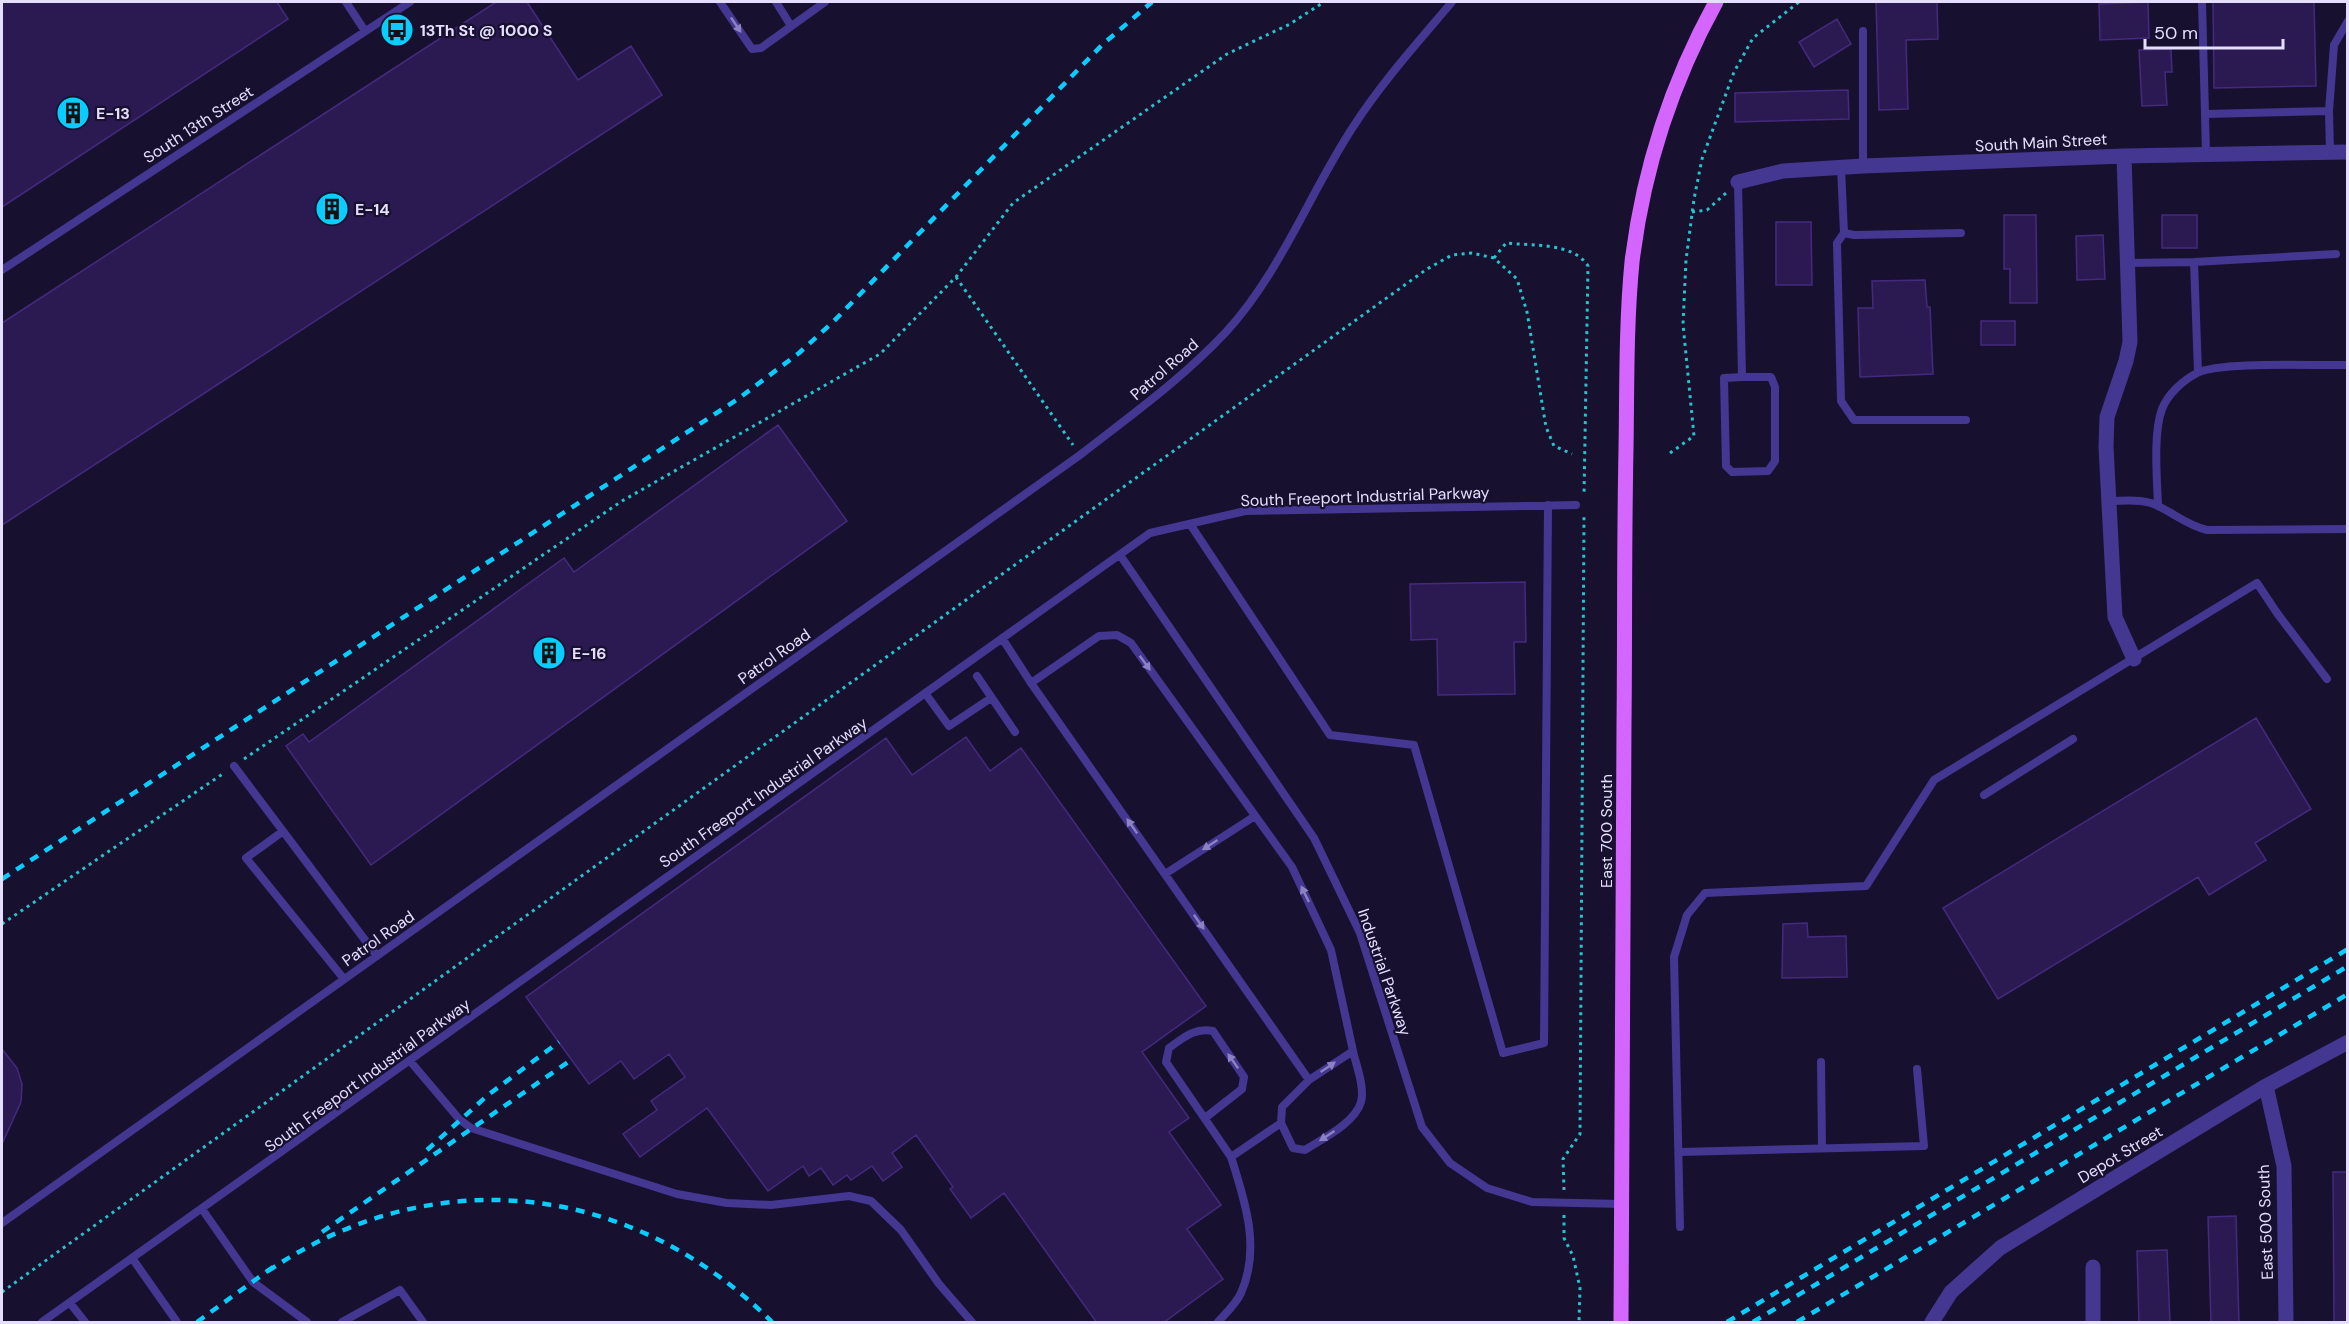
<svg xmlns="http://www.w3.org/2000/svg" width="2349" height="1324" font-family="'DM Sans',sans-serif">
<rect width="100%" height="100%" fill="#18102f"/>
<!-- building -->
<path fill="#2b1a52" stroke="#442a7f" stroke-width="1.5" d="M2 2H277L288 19 2 207Z
M496 2H527L578 80 631 46 662 95 2 525V323Z
M1876 2H1937L1938 39 1906 40 1908 109 1879 110Z
M2148 2 2149 38 2100 40 2099 4Z
M2213 2H2314L2316 86 2214 88Z
M1837 19 1851 44 1814 67 1799 42Z
M2171 49 2172 72H2165L2167 105 2142 106 2139 50Z
M1848 90 1849 119 1735 122V93Z
M2004 215H2036L2037 303H2010V269H2004Z
M2162 215H2197V248H2162Z
M1776 222H1811L1812 285H1776Z
M2103 235 2105 279 2077 280 2076 236Z
M1925 280 1927 307H1930L1933 374 1860 377 1858 308H1873L1872 281Z
M1981 321H2015V345H1981Z
M778 425 847 521 371 865 286 746 303 734 309 742 564 558 574 572Z
M1525 582 1526 642H1514L1515 694 1438 695 1437 639 1411 640 1410 584Z
M2256 718 2311 809 2255 843 2266 860 2209 895 2198 877 1998 999 1943 908Z
M966 737 990 771 1021 748 1206 1006 1142 1052 1189 1118 1169 1132 1221 1205 1187 1229 1223 1279 1163 1323H1097L1004 1193 971 1218 950 1189 953 1187 916 1135 892 1153 902 1167 883 1181 872 1166 851 1180 847 1175 833 1185 821 1168 809 1176 803 1166 768 1191 707 1108 640 1157 623 1134 657 1110 651 1101 685 1077 669 1054 634 1079 621 1061 589 1084 526 997 886 738 912 775Z
M1807 923 1808 937 1846 936 1847 977 1782 978 1783 924Z
M2 1049 17 1068 22 1084 21 1102 2 1144Z
M2333 1172H2348V1323H2334Z
M2236 1216 2239 1323H2211L2208 1217Z
M2167 1250 2170 1323H2139L2137 1251Z"/>
<g fill="none" stroke-linecap="round" stroke-linejoin="round">
<!-- path -->
<path stroke="#26c3ca" stroke-width="3" stroke-dasharray="3 4.5" stroke-linecap="butt" d="M1692 212 1707 210 1726 193
M1494 258 1506 243C1531 246 1573 242 1588 266L1584 496
M956 277 1073 445
M1670 453 1694 436 1683 324 1686 260 1694 199 1702 159 1734 72 1753 38 1799 2
M244 759 622 501 880 354 956 277 1013 203 1227 54 1290 24 1324 2
M2 924 224 773
M1564 1190 1563 1159 1580 1134 1584 515
M1564 1215V1238L1573 1256 1580 1288 1579 1322
M2 1292 1427 269 1452 255 1472 253 1494 258 1517 279 1527 312 1546 427 1554 446 1572 454"/>
<!-- lane -->
<path stroke="#443792" stroke-width="8" d="M346 2 365 31
M720 2 752 49 761 48 825 2
M776 2 791 26
M2202 2 2205 114
M2329 111 2334 45 2348 21
M2206 155 2205 114 2329 111 2330 152
M1863 166V31
M1841 168 1844 233 1854 235 1961 233
M1738 182 1742 377H1771L1775 387V461L1768 471 1732 472 1726 466 1724 378 1742 377
M1844 233 1837 243 1841 401 1854 420H1966
M2194 262 2198 372
M2128 263 2194 262 2336 254
M2 270 410 2
M2109 501C2126 501 2145 498 2160 507 2176 515 2189 526 2207 530L2348 529
M2158 505C2157 479 2153 433 2162 409 2168 394 2182 381 2197 373 2221 361 2315 366 2348 365
M1190 524 1330 735 1414 745 1503 1053 1544 1043 1548 505
M1120 555 1314 838 1360 933 1422 1127 1450 1163 1487 1188 1532 1202 1622 1204
M1002 638 1031 683 1309 1080 1353 1051 1331 950 1292 867 1131 643 1117 635 1099 636 1031 683
M977 676 1015 732
M925 693 949 726 991 698
M234 766 377 956
M1984 795 2073 739
M282 832 246 858 344 979
M1165 874 1255 816
M410 1061 460 1120 471 1128 677 1194 727 1203 771 1205 849 1196 871 1201 901 1230 939 1284 972 1322
M1821 1062 1822 1148
M1309 1080 1282 1107 1281 1123 1293 1148 1305 1150C1322 1139 1355 1123 1361 1102 1365 1087 1356 1065 1353 1051
M1205 1118 1242 1089 1244 1077 1213 1031C1195 1027 1183 1038 1169 1048L1166 1062 1231 1157 1281 1123
M1679 1152 1924 1146 1917 1069
M202 1209 253 1282 307 1322
M2 1223 1080 455C1130 416 1182 379 1226 332 1281 272 1309 194 1353 127 1382 82 1418 42 1452 2
M1680 1227 1674 957 1687 915 1705 893 1866 886 1934 780 2257 583 2277 613 2327 679
M132 1258 177 1322
M70 1303 85 1322
M42 1322 1150 533 1245 511 1576 505
M342 1322 400 1290 423 1322
M1218 1322C1225 1314 1236 1304 1241 1293 1261 1248 1245 1201 1231 1157"/>
<!-- street -->
<path stroke="#443792" stroke-width="15" d="M2124 156 2130 342 2126 361 2107 417 2106 447 2115 617 2134 659
M1738 182 1783 171 1863 166 2124 156 2348 152
M2266 1086 2284 1166 2286 1322
M1932 1322 1951 1292 2000 1248 2266 1086 2348 1042
M2093 1322V1267"/>
<!-- primary -->
<path stroke="#d565ff" stroke-width="15" d="M1621 1322C1621 1123 1624 924 1624 725 1625 633 1624 542 1626 450 1627 387 1626 324 1632 262 1643 171 1672 82 1716 2"/>
<!-- rail -->
<path stroke="#0acdff" stroke-width="4.5" stroke-dasharray="9 8" stroke-linecap="butt" d="M2 879 738 399 799 353 834 321 1102 45 1152 2
M427 1150 488 1095 559 1042
M322 1232 571 1060
M268 1271C434 1159 632 1182 772 1322
M197 1322 273 1267
M1727 1322 2348 949
M1753 1322 2348 966
M1797 1322 2348 994"/>
</g>
<!-- one-way arrows -->
<defs><path id="oneway-solid" d="M-6-.8H1V-3.2L6.5 0L1 3.2V.8H-6Z" transform="scale(1.5)"/></defs>
<g fill="#8c82c3">
<use href="#oneway-solid" transform="translate(736 25) rotate(56)"/>
<use href="#oneway-solid" transform="translate(1145 663) rotate(54)"/>
<use href="#oneway-solid" transform="translate(1132 826) rotate(-125)"/>
<use href="#oneway-solid" transform="translate(1210 845) rotate(147)"/>
<use href="#oneway-solid" transform="translate(1305 894) rotate(-116)"/>
<use href="#oneway-solid" transform="translate(1199 922) rotate(55)"/>
<use href="#oneway-solid" transform="translate(1233 1061) rotate(-125)"/>
<use href="#oneway-solid" transform="translate(1328 1067) rotate(-34)"/>
<use href="#oneway-solid" transform="translate(1327 1136) rotate(147)"/>
</g>
<!-- icons -->
<defs>
<g id="bus-disc" transform="scale(1.725)"><circle r="9.5" fill="#0acdff" stroke="#18102f"/><path d="M-5-6H5V4H4V6H2V4H-2V6H-4V4H-5ZM-3.5-4V0h7V-4ZM-3.5 1.2v1.5H-2V1.2ZM2 1.2v1.5H3.5V1.2Z" fill="#111"/></g>
<g id="building-disc" transform="scale(1.725)"><circle r="9.5" fill="#0acdff" stroke="#18102f"/><path d="M-4-6H4V6H1V3H-1V6H-4ZM-2.5-4.3h1.7v1.8h-1.7ZM.8-4.3h1.7v1.8H.8ZM-2.5-1h1.7V.8h-1.7ZM.8-1h1.7V.8H.8Z" fill="#111"/></g>
</defs>
<g fill-rule="evenodd">
<use href="#bus-disc" x="397" y="30"/>
<use href="#building-disc" x="73" y="113"/>
<use href="#building-disc" x="332" y="209"/>
<use href="#building-disc" x="549" y="653"/>
</g>
<g text-anchor="middle" stroke-width="4.5" stroke-linejoin="round" paint-order="stroke">
<!-- poi labels -->
<g font-size="16" font-weight="bold" fill="#e5deff" stroke="#18102f" text-anchor="start">
<text x="420" y="36">13Th St @ 1000 S</text>
<text x="96" y="119">E-13</text>
<text x="355" y="215">E-14</text>
<text x="572" y="659">E-16</text>
</g>
<!-- street labels -->
<g font-size="16" fill="#e5deff" stroke="#18102f">
<text transform="translate(198 124) rotate(-33)" y="6">South 13th Street</text>
<text transform="translate(2041 142) rotate(-3)" y="6">South Main Street</text>
<text transform="translate(1164 369) rotate(-41)" y="6">Patrol Road</text>
<text transform="translate(1365 496) rotate(-2)" y="6">South Freeport Industrial Parkway</text>
<text transform="translate(774 656) rotate(-35)" y="6">Patrol Road</text>
<text transform="translate(763 792) rotate(-35)" y="6">South Freeport Industrial Parkway</text>
<text transform="translate(1606 831) rotate(-90)" y="6">East 700 South</text>
<text transform="translate(378 938) rotate(-35)" y="6">Patrol Road</text>
<text transform="translate(1385 972) rotate(71)" y="6">Industrial Parkway</text>
<text transform="translate(367 1075) rotate(-36)" y="6">South Freeport Industrial Parkway</text>
<text transform="translate(2120 1154) rotate(-31)" y="6">Depot Street</text>
<text transform="translate(2265 1222) rotate(-92)" y="6">East 500 South</text>
</g>
</g>
<!-- border -->
<rect width="2349" height="1324" fill="none" stroke="#e5deff" stroke-width="6"/>
<!-- scale -->
<path d="M2145 39v9h138v-9" fill="none" stroke="#e5deff" stroke-width="3"/>
<text x="2154" y="39" font-size="18" fill="#e5deff" stroke="#18102f" stroke-width="4.5" paint-order="stroke">50 m</text>
</svg>
